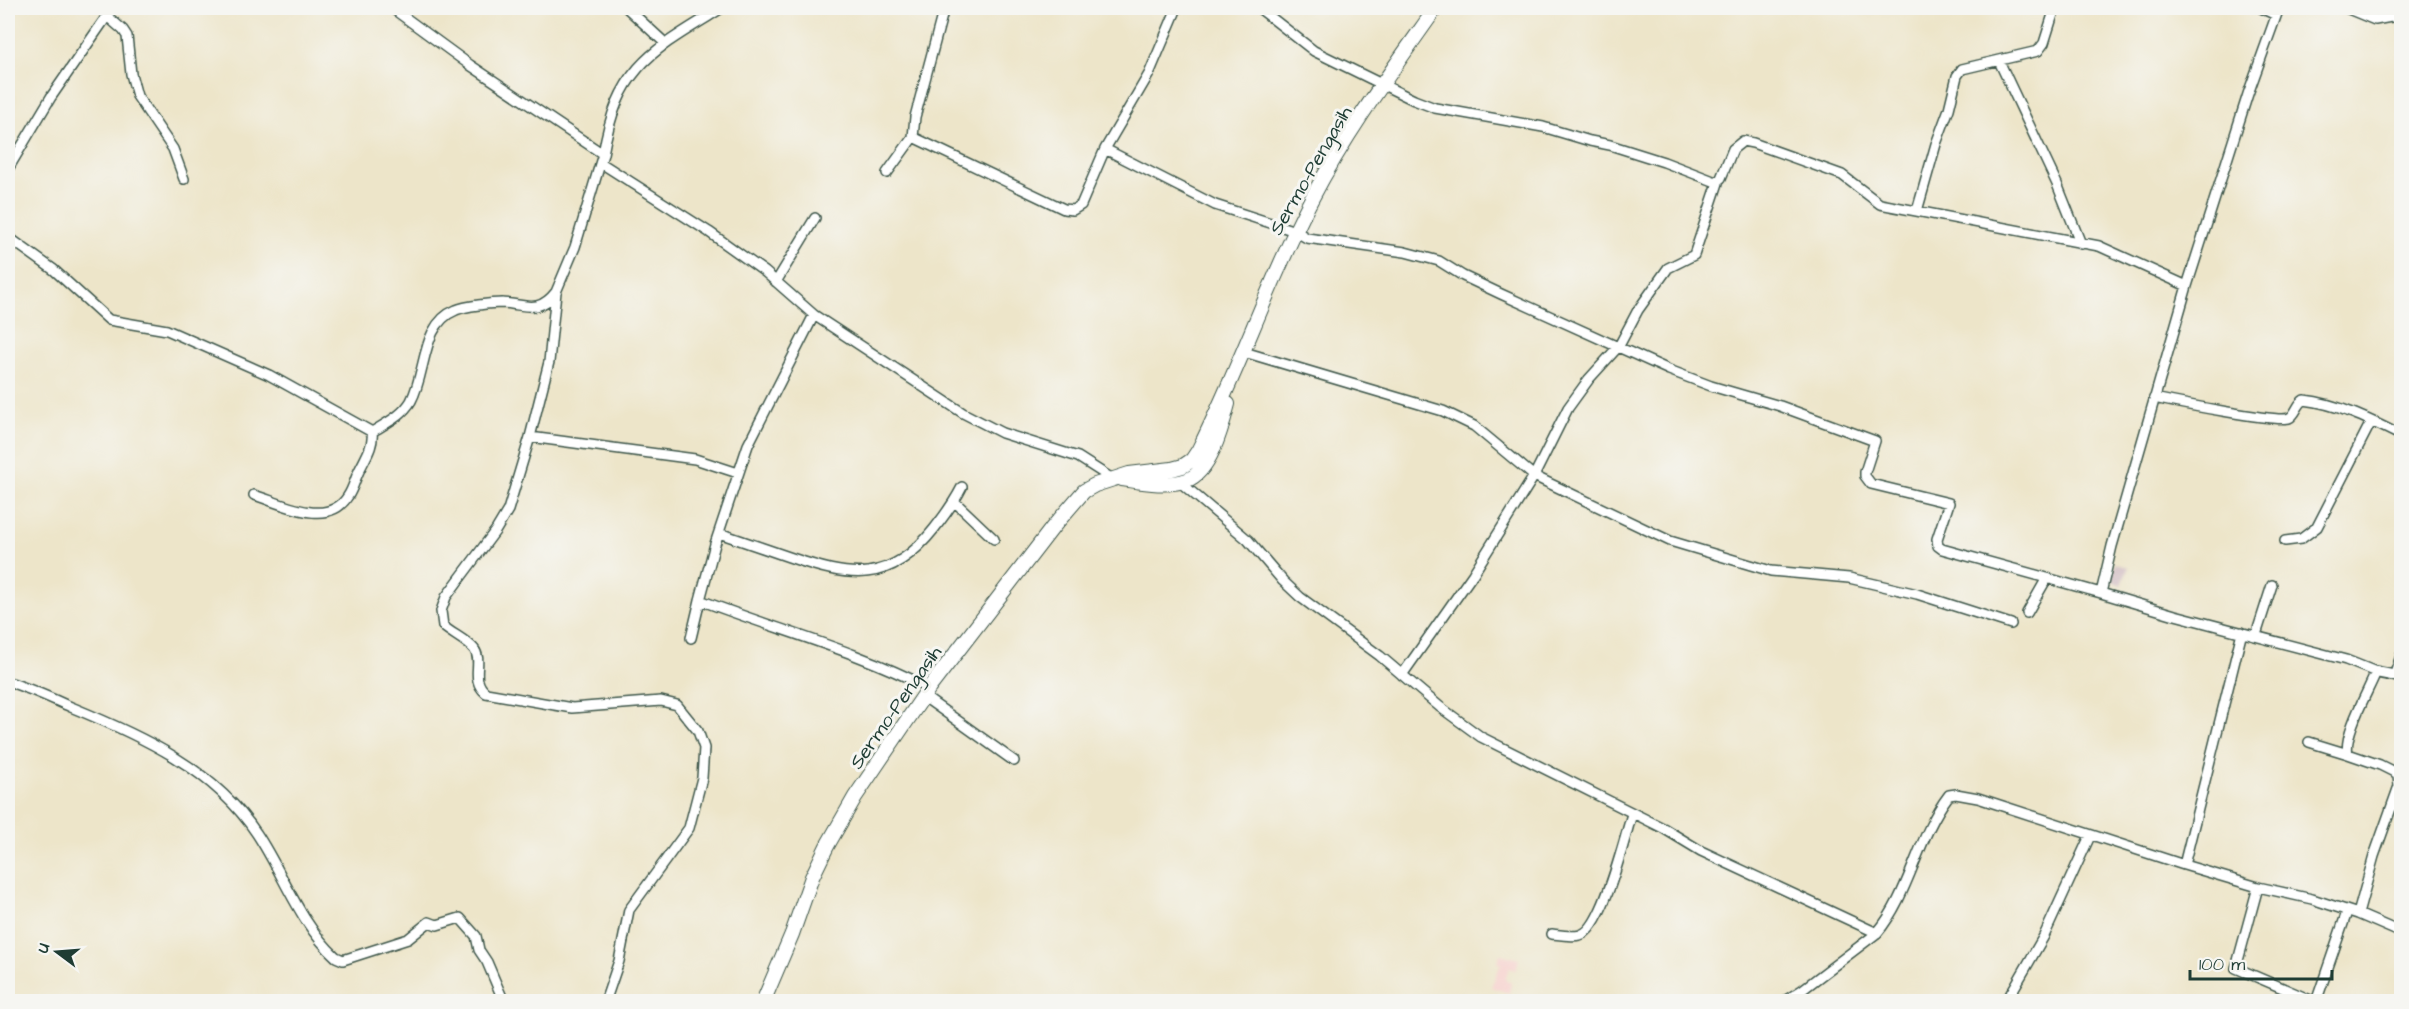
<svg xmlns="http://www.w3.org/2000/svg" width="2409" height="1009" font-family="'Architects Daughter',sans-serif">
<rect width="100%" height="100%" fill="#f6f6f2"/>
<filter id="ink" filterUnits="userSpaceOnUse"><feTurbulence type="fractalNoise" baseFrequency=".0167" numOctaves="2"/><feDisplacementMap in="SourceGraphic" scale="12" xChannelSelector="R" yChannelSelector="G"/><feConvolveMatrix kernelMatrix="1 2 1 2 8 2 1 2 1" color-interpolation-filters="sRGB"/></filter>
<filter id="wash" filterUnits="userSpaceOnUse"><feTurbulence type="fractalNoise" baseFrequency=".008" numOctaves="4" result="noise"/><feDisplacementMap in="SourceGraphic" scale="24" xChannelSelector="R" yChannelSelector="G"/><feGaussianBlur stdDeviation="1.35" result="paint"/><feColorMatrix in="noise" values="0 0 0 0 0 0 0 0 0 0 0 0 0 0 0 0 0 1.4 0 .05"/><feComposite in="paint" operator="in"/></filter>
<g filter="url(#wash)">
<rect width="100%" height="100%" fill="#ede5c9"/>
<!-- built -->
<path fill="#f7d0cc" d="M1500 954 1519 959 1516 970 1509 968 1505 980 1511 983 1509 993 1491 987 1501 964 1497 963Z"/>
<!-- industrial -->
<path fill="#d2bec3" d="M2115 563 2128 568 2122 585 2109 580Z"/>
</g>
<g filter="url(#ink)">
<g fill="none" stroke-linecap="round" stroke-linejoin="round">
<!-- minor casing -->
<g stroke="#3e564a" stroke-width="12">
<path id="minor" d="M392 8 470 65 603 154C618 66 652 51 722 8
M627 8 665 43
M944 8 915 117 913 137 1064 209 1073 210 1081 205 1105 149 1215 205 1295 231 1307 238 1405 252 1439 261 1463 276 1501 294 1669 370 1711 386 1780 406 1875 441 1865 472V476L1871 484 1949 503 1937 539 1938 546 1942 549 2101 593
M1259 8 1314 51 1414 100 1435 108 1543 127 1590 141 1610 145 1664 162 1716 182 1721 178 1733 149 1743 141 1753 143 1842 175 1880 204 2099 246 2187 286
M2261 8 2276 15
M2279 8 2248 94 2187 286 2112 546 2101 593 2175 615 2346 660 2376 672C2368 692 2343 734 2348 754L2380 765 2398 774 2399 786 2374 856 2358 914
M2346 8 2375 20 2402 15
M107 16 123 30 127 36 131 74 137 96 173 149 184 179
M1999 61 2057 184 2081 244
M1105 149 1149 74 1177 8
M603 154 575 247 556 292 549 362 530 437 695 459 738 473
M601 163 709 232 765 272 814 315 963 413 1002 433 1078 457 1114 480
M8 169 51 97 107 16 110 8
M887 173 913 137
M1917 211 1936 144 1949 109 1957 76 1962 69 2038 51 2044 43 2055 8
M8 237 54 270 109 320 167 330 269 375 372 432C374 446 365 458 359 471 355 479 353 489 348 496 328 529 281 503 254 495
M776 282 815 218
M814 315 748 445 715 544 700 600C777 630 856 650 929 688
M1244 352 1443 411 1474 426 1534 476 1670 541 1771 571 1849 578 1917 594 2011 624
M2154 398C2173 402 2278 423 2289 418 2296 415 2297 404 2304 400 2339 404 2370 420 2402 436
M372 432C386 423 402 416 411 401 427 371 421 324 456 310 465 306 492 303 502 303 525 304 538 315 556 292
M530 437 508 510 496 530 446 597 441 611 443 626C452 634 466 640 474 649 484 662 469 679 486 693L572 708 661 701 677 705 698 731 704 748 702 778 689 828 629 910 619 961 605 1002
M1180 482 1248 540 1283 581 1300 597 1380 656 1440 707 1481 737 1663 828 1701 851 1877 933C1910 894 1917 837 1949 795L1956 794 1978 798 2184 865 2258 887 2312 899 2358 914 2402 933
M955 502 994 539
M719 533C742 541 766 549 789 557 850 578 890 585 934 529 945 515 954 503 962 487
M2285 541 2301 539 2317 527 2371 422
M2027 613 2047 578
M2256 635 2272 585
M691 638 700 600
M2395 674 2402 653
M1402 675 1473 574 1534 476 1568 408 1589 379 1619 346 1638 310 1668 268 1694 255 1718 183
M8 682C30 688 50 698 71 707 142 736 214 769 257 834 284 875 300 924 336 957L343 960 408 939 429 922 437 925 460 918 476 936 479 950 487 962 504 1002
M923 696 1014 761
M2309 742 2348 754
M2184 865 2242 632
M2258 887 2236 968 2315 1002
M1552 934C1560 935 1572 937 1580 935 1603 930 1625 836 1632 814
M1783 1002 1802 990 1877 933
M2006 1002 2044 936 2090 836
M2316 1002 2347 912"/>
</g>
<!-- tertiary casing -->
<g stroke="#3e564a" stroke-width="14">
<path id="tertiary" d="M2376 672 2402 677"/>
</g>
<!-- primary casing -->
<g stroke="#3e564a" stroke-width="16">
<path id="primary" d="M1122 479C1142 482 1168 487 1187 480 1211 471 1222 426 1228 404
M763 1002 792 934 812 877 827 846 855 797 929 688 1053 527 1084 491 1095 485 1129 474 1172 469 1183 466 1192 460 1198 451C1240 368 1269 280 1312 198 1347 131 1393 69 1436 8"/>
</g>
<!-- minor -->
<use href="#minor" stroke="#fff" stroke-width="9"/>
<!-- tertiary -->
<use href="#tertiary" stroke="#fff" stroke-width="10"/>
<!-- primary -->
<use href="#primary" stroke="#fff" stroke-width="14"/>
</g>
</g>
<g text-anchor="middle" stroke-width="6" stroke-linejoin="round" paint-order="stroke">
<!-- street labels -->
<g font-size="20" fill="#1f3d34" stroke="#f6f6f2">
<text transform="translate(1310 170) rotate(-60)" y="7">Sermo-Pengasih</text>
<text transform="translate(895 707) rotate(-55)" y="7">Sermo-Pengasih</text>
</g>
</g>
<!-- margin -->
<rect width="2409" height="1009" fill="none" stroke="#f6f6f2" stroke-width="30"/>
<!-- north arrow -->
<g transform="translate(57 952) rotate(286)" stroke="#f6f6f2" stroke-width="4.5" paint-order="stroke">
<path d="M0-4.5L10 22L0 15L-10 22Z" fill="#1f3d34"/>
<text y="-9" font-size="16" font-weight="bold" text-anchor="middle" fill="#1f3d34">U</text>
</g>
<!-- scale -->
<path d="M2190 970v9h142v-9" fill="none" stroke="#1f3d34" stroke-width="3"/>
<text x="2199" y="970" font-size="18" fill="#1f3d34" stroke="#f6f6f2" stroke-width="4.5" paint-order="stroke">100 m</text>
</svg>
